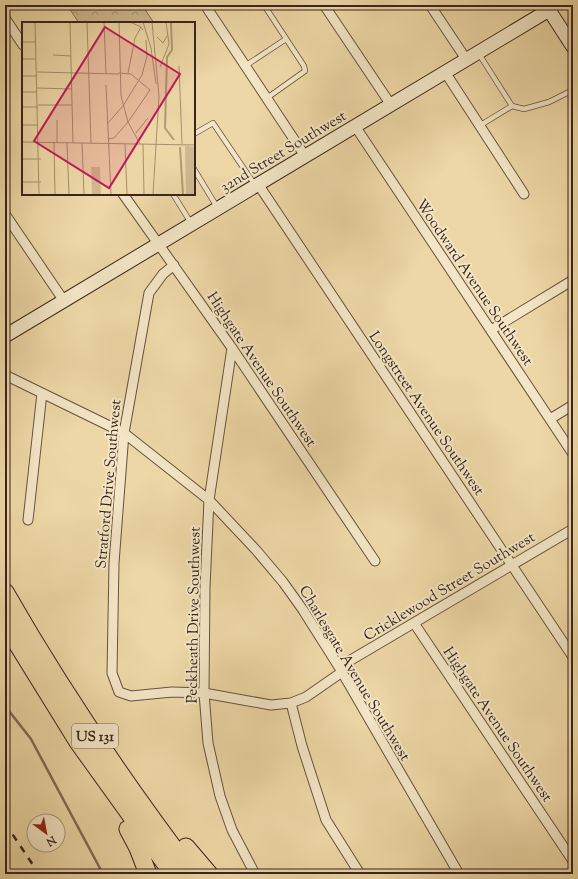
<svg xmlns="http://www.w3.org/2000/svg" width="578" height="879" font-family="'Sorts Mill Goudy',serif">
<defs>
<pattern id="forest-crowns" width="20" height="18" patternUnits="userSpaceOnUse"><rect width="20" height="18" fill="#ceb98f"/><path d="M2 6a3 3 0 1 1 6 0M12 15a3 3 0 1 1 6 0" fill="none" stroke="#a89674"/></pattern>
</defs>
<rect width="100%" height="100%" fill="#edd7a6"/>
<filter id="stains"><feTurbulence type="fractalNoise" baseFrequency=".005" numOctaves="4"/><feColorMatrix values="0 0 0 0 .2 0 0 0 0 .09 0 0 0 0 .02 0 0 0 .5 -.17"/></filter>
<radialGradient id="worn" r=".72"><stop offset=".6" stop-color="#630" stop-opacity="0"/><stop offset="1" stop-color="#630" stop-opacity=".3"/></radialGradient>
<!-- forest -->
<path fill="url(#forest-crowns)" stroke="#846f56" d="M67 5H142L154 23H79Z"/>
<g fill="none" stroke-linecap="round" stroke-linejoin="round">
<!-- stream -->
<path stroke="#806b53" stroke-width="2.5" d="M5 706 31 739 103 874"/>
<!-- lane casing -->
<g stroke="#66523e" stroke-width="6">
<path id="lane" d="M264 5 304 66 305 71 267 98
M479 54 512 106
M245 66 286 39
M479 126 512 106 524 109 549 102 573 90
M194 134 213 123 255 185
M194 169 217 207
M173 194 191 223"/>
</g>
<!-- street casing -->
<g stroke="#66523e" stroke-width="11">
<path id="street" d="M205 5 305 156
M324 5 391 105
M430 5 466 59
M5 18 23 45
M445 72 524 194
M355 126 573 454
M258 184 573 657
M123 194 232 348 375 561
M5 214 64 301
M174 265 163 274 149 293 124 433 114 563 112 673 119 692 131 696 172 692 204 693 271 705 291 703 306 697 342 672
M491 330 573 280
M232 348 209 500 205 587 204 693 208 743 220 796 232 830 255 874
M5 375 124 433 209 500 256 550 283 582 303 610 339 667 459 874
M550 419 573 405
M28 520 42 393
M414 623 573 861
M339 667 573 529
M291 703 302 746 326 820 360 874"/>
</g>
<!-- secondary casing -->
<g stroke="#39251c" stroke-width="15">
<path id="secondary" d="M548 5 549 10 573 47
M5 336 549 10"/>
</g>
<!-- highway casing -->
<g stroke="#39251c" stroke-width="19">
<path id="highway" d="M5 592C61 690 125 784 193 874
M5 624 78 742 173 874
M128 829 138 848 148 874
M186 847 209 874"/>
</g>
<!-- lane -->
<use href="#lane" stroke="#f3e5c5" stroke-width="4.5"/>
<!-- street -->
<use href="#street" stroke="#f3e5c5" stroke-width="9"/>
<!-- secondary -->
<use href="#secondary" stroke="#f3e5c5" stroke-width="13"/>
<!-- highway -->
<use href="#highway" stroke="#edd7a6" stroke-width="17"/>
<!-- rail -->
<path stroke="#39251c" stroke-width="2.5" stroke-dasharray="7 7" stroke-linecap="butt" d="M5 823 39 874"/>
</g>
<g text-anchor="middle" stroke-width="4" stroke-linejoin="round" paint-order="stroke">
<!-- shield labels -->
<rect fill="#f3e5c5" stroke="#715f4f" stroke-width="1" x="72" y="724" width="46" height="24" rx="3"/>
<g font-size="14" font-weight="bold" fill="#39251c">
<text x="95" y="741">US 131</text>
</g>
<!-- street labels -->
<g font-size="15" fill="#39251c" stroke="#f3e5c5">
<text transform="translate(283 151) rotate(-31)" y="5">32nd Street Southwest</text>
<text transform="translate(475 282) rotate(56)" y="5">Woodward Avenue Southwest</text>
<text transform="translate(262 369) rotate(56)" y="5">Highgate Avenue Southwest</text>
<text transform="translate(427 413) rotate(56)" y="5">Longstreet Avenue Southwest</text>
<text transform="translate(108 484) rotate(-85)" y="5">Stratford Drive Southwest</text>
<text transform="translate(449 586) rotate(-31)" y="5">Cricklewood Street Southwest</text>
<text transform="translate(193 615) rotate(-89)" y="5">Peckheath Drive Southwest</text>
<text transform="translate(355 673) rotate(59)" y="5">Charlesgate Avenue Southwest</text>
<text transform="translate(498 724) rotate(56)" y="5">Highgate Avenue Southwest</text>
</g>
</g>
<!-- overview -->
<g transform="translate(22 22)">
<rect width="173" height="173" fill="#edd7a6"/>
<path d="M69 145H78L79 173H70Z" fill="#ceb98f"/>
<path d="M163 124 173 125V173H164Z" fill="#ceb98f"/>
<path d="M164 125H173V146H164Z" fill="#ceb98f"/>
<path fill="none" stroke="#b09a77" stroke-width="2" d="M149 0 150 28 145 35 143 106 152 118M158 125 161 173"/>
<path fill="none" stroke="#a5906f" stroke-width="1" d="M13 0 17 173M48 0 51 121M65 0 69 121M82 0 84 51M97 0 99 74 106 100 118 122M108 0 119 5 121 8M121 0 129 26 134 62M130 0 137 74 131 173M135 15 141 21 145 14M0 20H14M31 33 49 34M0 37H14M157 44 160 122M138 45 147 22 144 0M15 50 97 52M106 51 113 16 119 5M0 54H15M84 63 89 173M15 66 50 67M0 70H15M16 83H50M0 85H16M35 98V120M85 102 101 84 120 53 125 34 124 18M0 103H16M114 111 126 96M86 117 92 116 106 100 128 68 109 52 97 51M0 120 173 123M32 120 33 173M45 121 47 173M60 121 62 173M103 122 105 173M121 122 122 173M0 137H19M0 160H19"/>
<path fill="#c2185b" fill-opacity="0.15" stroke="#c2185b" stroke-width="2" d="M83 5 158 52 87 166 12 119Z"/>
<rect width="173" height="173" fill="none" stroke="#39251c" stroke-width="2"/>
</g>
<!-- margin -->
<rect width="578" height="879" fill="none" stroke="#edd7a6" stroke-width="20"/>
<rect x="6" y="6" width="566" height="867" fill="none" stroke="#39251c" stroke-width="2"/>
<rect x="10" y="10" width="558" height="859" fill="none" stroke="#39251c"/>
<!-- north arrow -->
<g transform="translate(46 833) rotate(148)"><circle r="19" fill="#f3e5c5" stroke="#a99881"/>
<path d="M0-3L7 15L0 10L-7 15Z" fill="#8f2418"/>
<text y="-6" font-size="11" font-weight="bold" text-anchor="middle" fill="#39251c">N</text>
</g>
<rect width="100%" height="100%" filter="url(#stains)"/>
<rect width="100%" height="100%" fill="url(#worn)"/>
</svg>
